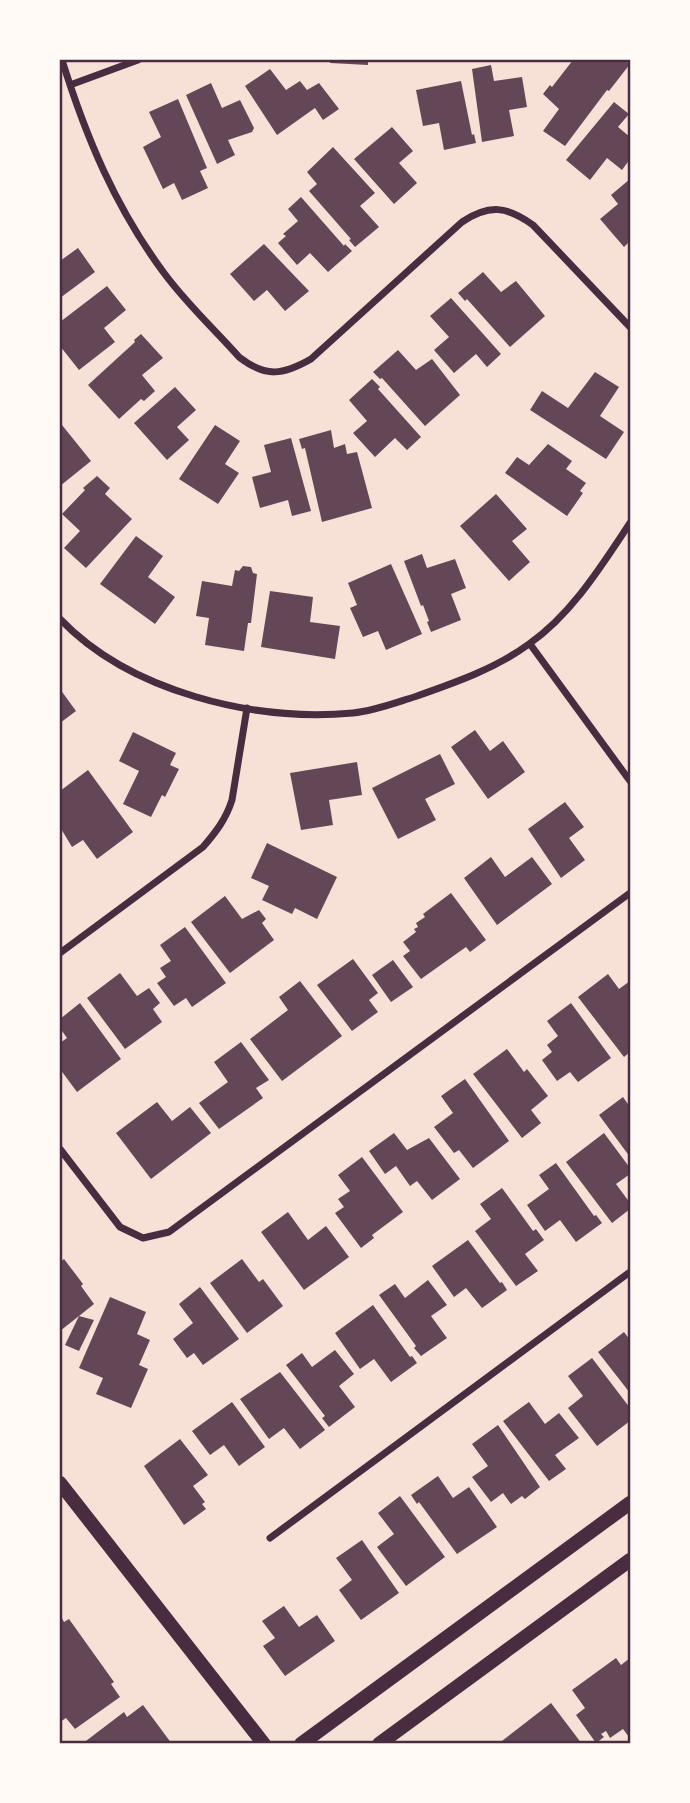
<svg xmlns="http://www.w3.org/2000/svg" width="690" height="1803" font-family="'Roboto Serif',serif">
<rect width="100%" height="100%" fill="#f7e1d7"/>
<!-- building -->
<path fill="#644757" d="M330 60H368V65L330 63Z
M573 60H624L630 64 609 91 607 90 565 146 543 131 559 109 543 94 550 85 552 87Z
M491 65 494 81 522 77 527 107 509 110 514 136 482 142 472 69Z
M270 69 286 90 300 81 307 90 319 83 339 109 323 120 315 108 277 135 245 86Z
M461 81 472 135 474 134 476 143 444 150 439 123 423 126 416 90Z
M211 83 222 108 240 100 254 128 252 132 228 140 235 155 217 164 186 95Z
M178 99 207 168 200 171 208 188 182 200 174 183 163 189 143 147 161 137 149 112Z
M614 102 629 114 618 127 630 137V159L622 170 607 158 590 180 566 160Z
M392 127 413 151 399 163 417 183 394 204 354 159Z
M333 147 375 193 360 206 379 227 355 247 349 240 351 239 309 191 317 184 307 172Z
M630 179V241L624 247 600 219 618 204 611 195Z
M301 197 344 246 345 244 352 251 328 272 310 253 297 265 278 243 286 236 283 234 298 221 288 209Z
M264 244 309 291 285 311 267 290 254 301 230 274Z
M78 248 95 272 60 298V261Z
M483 272 501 292 516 281 545 316 510 347 467 299 465 301 458 293Z
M107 286 126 310 104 328 115 342 79 370 60 346V322Z
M451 298 501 354 487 367 476 354 454 373 434 350 449 337 430 316Z
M141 334 163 358 142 375 155 391 144 401 141 399 119 419 88 385 135 342 134 340Z
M398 350 416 370 432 359 460 395 425 426 382 378 380 379 373 372Z
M595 372 619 387 600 416 624 432 606 459 530 410 542 391 568 408Z
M372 379 380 387 378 389 421 437 407 450 395 438 375 457 353 433 367 421 349 400Z
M175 387 196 410 177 427 189 440 167 460 134 423Z
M62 425 91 461 60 486V428Z
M215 425 240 441 225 464 239 473 218 504 179 479Z
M331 430 334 448 345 444 347 454 357 452 372 508 322 522 305 448 302 449 299 439Z
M291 438 311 511 292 516 288 500 260 508 252 477 271 472 264 445Z
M548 444 572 461 566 469 586 483 580 491 583 493 567 516 505 473 517 457 529 465Z
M97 476 110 488 105 494 132 519 86 568 64 548 80 531 62 514 85 490 83 488Z
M496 494 527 529 512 541 530 562 509 581 460 526Z
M136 536 163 556 148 577 175 597 155 624 100 584Z
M422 554 427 568 455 559 466 588 451 594 461 620 431 632 427 622 429 621 423 605 421 606 404 561Z
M391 564 422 634 386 650 378 631 363 637 350 608 357 605 348 583Z
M243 566 251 567 253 573 257 574 251 623H248L244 651 205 645 209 618 196 616 202 581 232 586 235 570 239 571Z
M270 591 313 597 310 622 340 626 335 659 261 647Z
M60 689 76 711 60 723Z
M475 730 490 751 503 741 525 772 488 799 451 747Z
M133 732 176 753 170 765 179 769 165 797 162 795 151 817 123 804 139 771 119 761Z
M440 754 455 784 425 799 436 820 398 839 372 788Z
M357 762 362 795 329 800 333 825 301 830 290 773Z
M88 770 133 832 97 859 83 840 72 847 60 827V791Z
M565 802 584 827 569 838 585 860 561 878 528 829Z
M267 843 337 877 317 919 295 908 292 914 262 900 269 886 251 878Z
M491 857 505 877 532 857 552 884 497 925 464 878Z
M451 893 486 940 470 952 466 947 421 979 403 956 410 951 403 942 416 932 414 929 418 927 416 923 425 917 423 914Z
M225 896 242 919 259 910 266 919 262 923 274 940 230 973 191 922Z
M185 927 226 983 192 1007 186 998 174 1006 157 983 166 977 160 968 171 961 160 945Z
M353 959 378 993 369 1000 378 1012 352 1031 317 985Z
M393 960 413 987 391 1002 372 975Z
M120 973 137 996 149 988 160 1003 153 1009 162 1022 125 1049 87 998Z
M608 974 619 989 630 981V1052L624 1057 578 997Z
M300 981 342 1036 282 1081 250 1039 288 1010 279 997Z
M80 1003 121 1059 77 1092 60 1069V1055L62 1054 60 1043 67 1038 60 1028V1019Z
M571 1003 611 1058 578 1082 570 1072 557 1081 542 1060 552 1052 547 1045 558 1036 547 1021Z
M241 1042 269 1080 256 1088 263 1098 219 1129 199 1103 228 1082 214 1062Z
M507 1049 524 1072 527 1069 548 1096 531 1110 541 1123 522 1138 473 1074Z
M465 1079 509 1141 473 1168 459 1150 454 1153 434 1127 453 1113 441 1096Z
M623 1097 630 1107V1157L599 1115Z
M157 1102 172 1121 190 1107 211 1133 151 1179 116 1133Z
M394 1133 407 1150 429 1138 460 1179 432 1200 417 1181 410 1186 396 1166 385 1174 369 1151Z
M604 1133 630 1168V1174L616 1184 630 1203V1209L612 1223 566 1162Z
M362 1157 403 1212 372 1235 374 1238 361 1248 335 1213 344 1207 338 1199 350 1191 338 1175Z
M556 1163 594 1216 596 1215 602 1223 576 1242 560 1220 545 1231 527 1205 549 1189 539 1175Z
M502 1188 533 1231 536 1229 544 1240 525 1254 538 1271 516 1286 475 1231 491 1219 480 1204Z
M288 1212 308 1240 326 1226 349 1257 304 1290 261 1232Z
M468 1240 500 1283 502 1282 507 1290 482 1308 466 1288 454 1297 432 1266Z
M64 1259 83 1284 81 1286 94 1304 79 1316 94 1320 79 1351 65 1345 79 1316 60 1331V1262Z
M242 1259 259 1282 263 1279 283 1306 247 1333 210 1283Z
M428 1280 447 1305 431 1316 447 1338 421 1356 414 1348 416 1346 379 1295 395 1284 405 1298Z
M200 1287 239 1339 203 1365 194 1353 187 1358 173 1339 193 1323 179 1304Z
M110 1297 146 1312 137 1334 150 1340 139 1365 148 1369 131 1408 96 1394 103 1378 79 1368Z
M373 1305 410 1357 412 1356 417 1363 391 1382 374 1359 360 1369 335 1333Z
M624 1332 630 1340V1393L598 1352Z
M335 1350 354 1374 339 1386 355 1407 329 1427 322 1418 325 1416 286 1365 302 1353 312 1367Z
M592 1358 630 1408V1421L597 1446 568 1408 583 1396 568 1376Z
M280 1372 325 1430 300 1449 284 1428 269 1439 240 1399Z
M232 1402 265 1447 239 1466 224 1445 210 1455 192 1431Z
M529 1402 545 1424 559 1413 579 1438 555 1455 566 1469 549 1481 503 1421Z
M498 1425 540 1487 525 1499 522 1496 511 1504 503 1493 491 1502 472 1477 488 1466 472 1444Z
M180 1439 208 1475 193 1486 205 1502 202 1504 206 1509 184 1525 144 1466Z
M438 1476 453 1498 469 1487 497 1527 457 1554 419 1502 417 1504 411 1495Z
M400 1496 445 1557 406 1586 377 1547 394 1534 378 1513Z
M362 1540 399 1593 361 1620 339 1590 352 1580 336 1558Z
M284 1606 299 1627 317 1615 335 1641 285 1676 263 1646 275 1638 262 1621Z
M60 1615 64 1622 69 1619 114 1682 111 1684 120 1697 75 1729 66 1718 60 1722Z
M616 1658 621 1665 630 1658V1736L629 1737 623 1729 610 1738 606 1731 601 1734 604 1737 596 1743 576 1715 585 1708 572 1690Z
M551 1703 582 1744H498Z
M143 1705 172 1744H82L124 1712 127 1717Z"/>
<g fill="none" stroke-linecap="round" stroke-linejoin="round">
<!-- minor -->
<path stroke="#4a2c40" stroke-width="7" d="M62 60C86 137 115 207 164 273 186 303 214 329 239 357 266 378 283 375 311 359L462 222C489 204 507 206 533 225L630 327
M70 85 138 60
M60 619C130 692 254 722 353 713 374 711 395 703 414 697 454 683 495 669 529 644 572 614 602 565 630 523
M530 644 630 781
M60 953 203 847C216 832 226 819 232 800L247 708
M60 1149 120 1227 143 1238 169 1232 630 893
M270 1538 630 1272"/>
<!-- secondary -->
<path stroke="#4a2c40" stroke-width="14" d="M60 1483 264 1744
M301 1744 630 1503
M379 1744 630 1560"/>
</g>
<!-- border -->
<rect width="690" height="1803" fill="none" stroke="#fffaf5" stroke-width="122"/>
<rect x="61" y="61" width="568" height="1681" fill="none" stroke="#4a2c40" stroke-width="2.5"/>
</svg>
